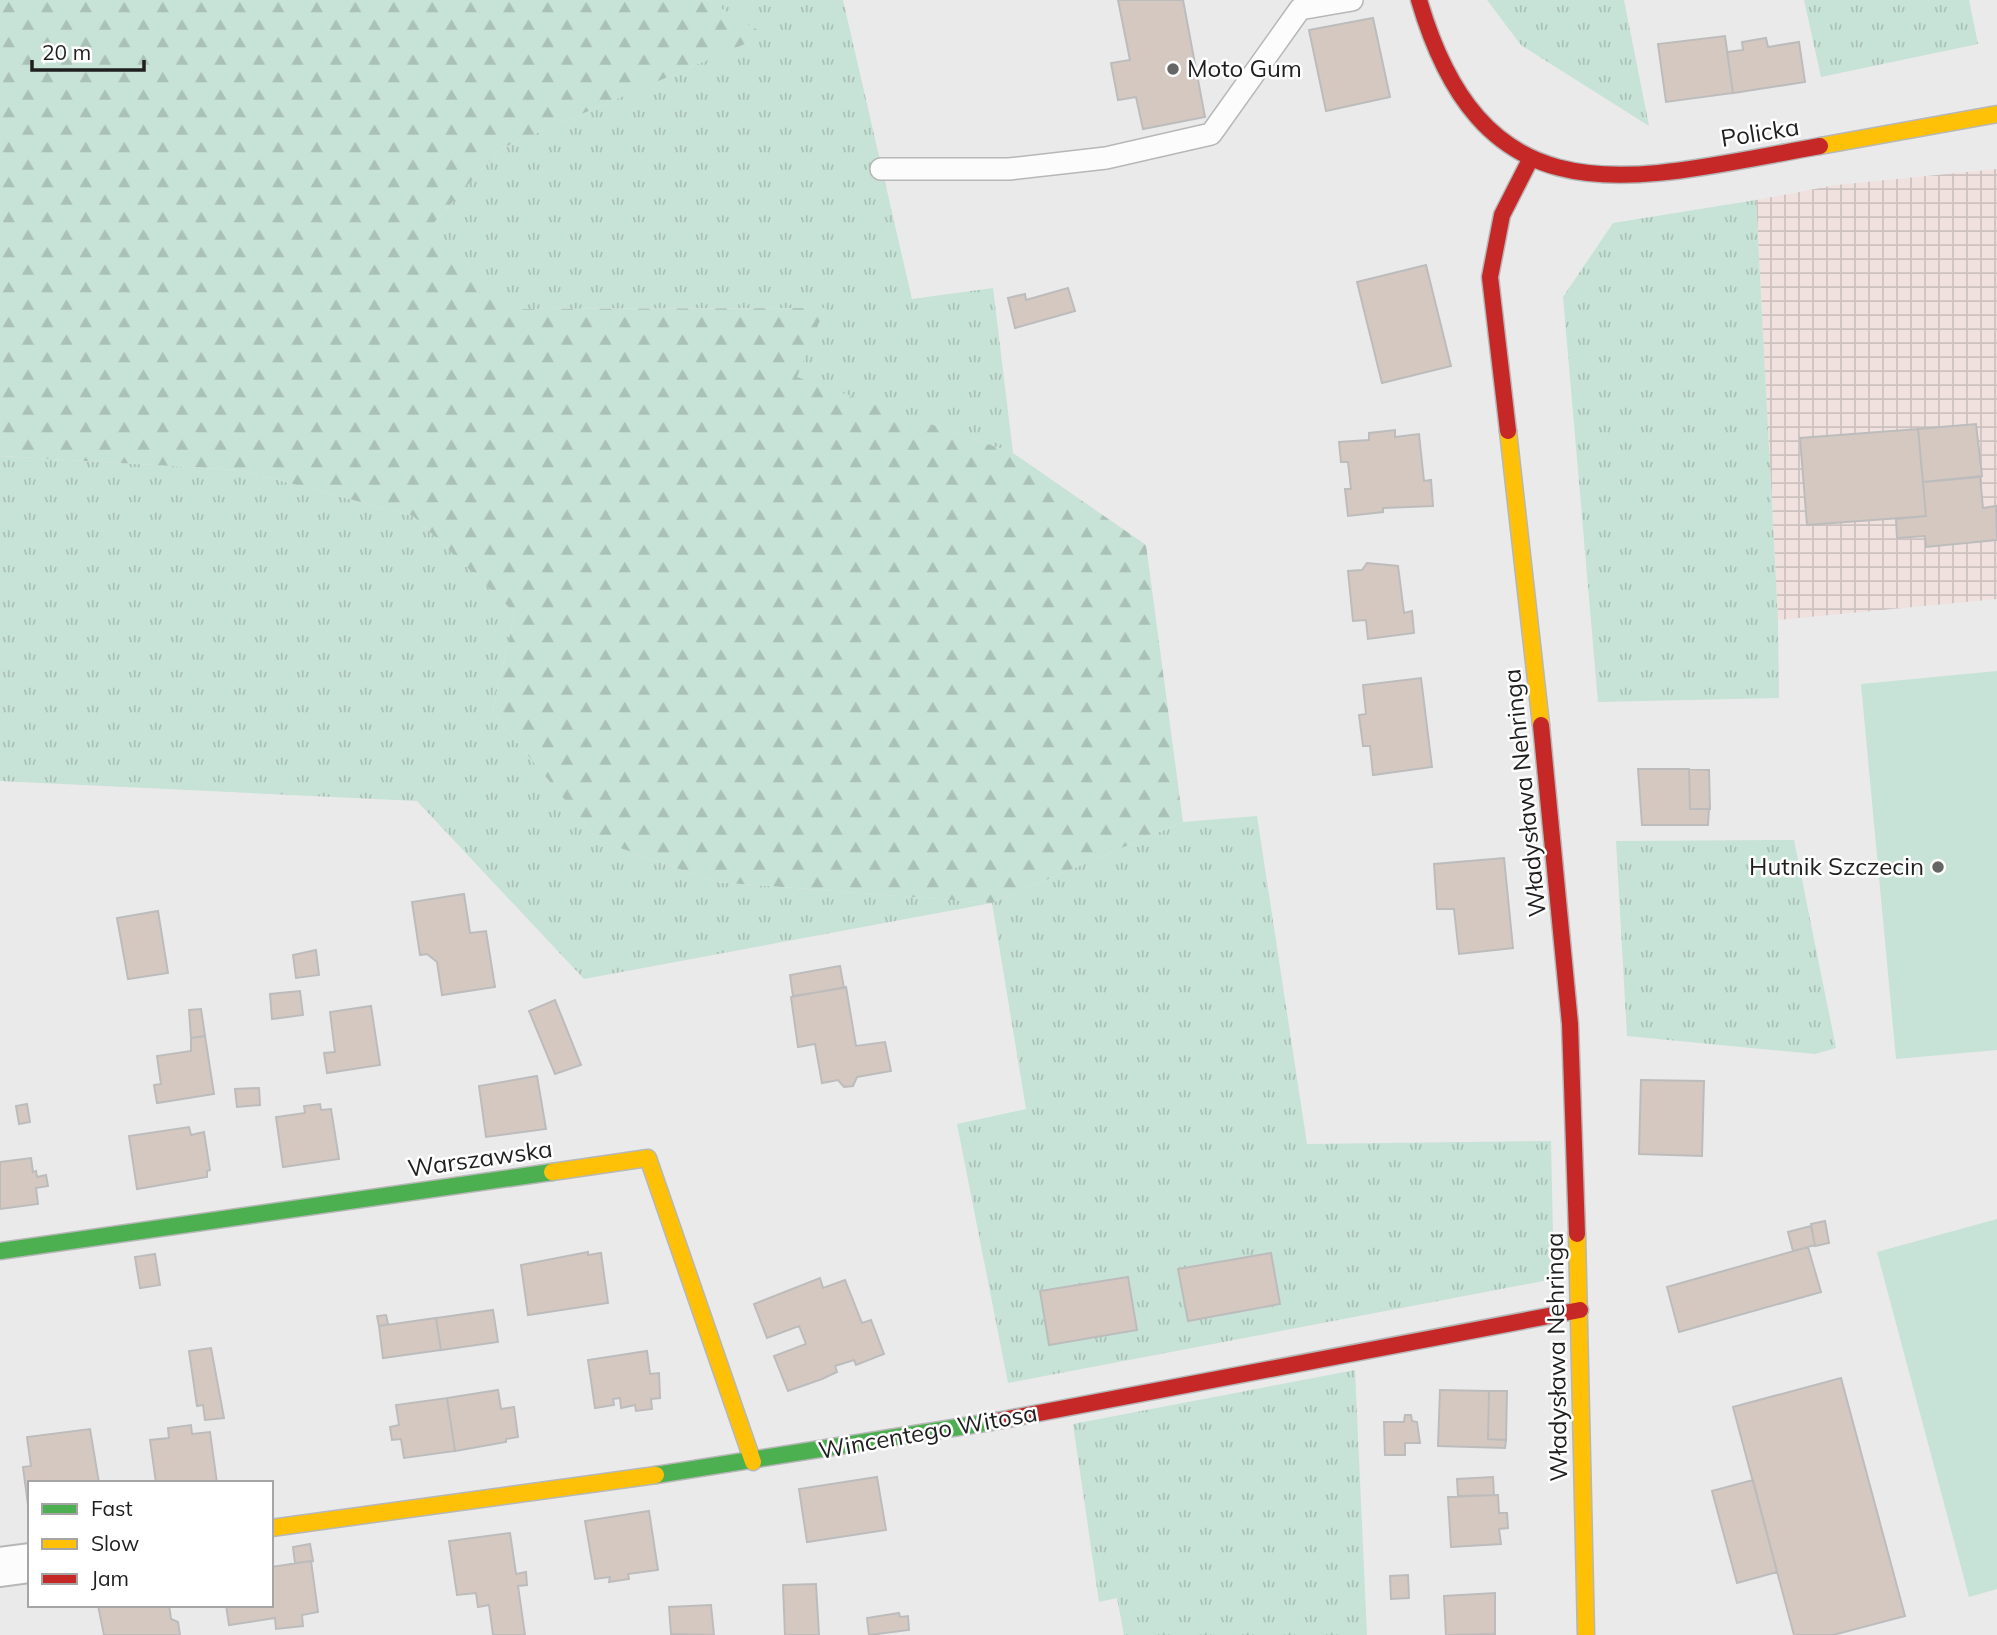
<svg xmlns="http://www.w3.org/2000/svg" width="1997" height="1635" font-family="Mulish,sans-serif">
<defs>
<pattern id="industrial-grid" width="8" height="8" patternUnits="userSpaceOnUse" patternTransform="scale(1.75)"><rect width="8" height="8" fill="#f0e1df"/><path d="M0 4h8M4 0v8" fill="none" stroke="#cdc1bf"/></pattern>
<pattern id="grass-tufts" width="24" height="20" patternUnits="userSpaceOnUse" patternTransform="scale(1.75)"><rect width="24" height="20" fill="#c7e2d6"/><path d="M3 7l-1-3M5 7V3M7 7l1-3M15 17l-1-3M17 17v-4M19 17l1-3" fill="none" stroke="#aac1b7"/></pattern>
<pattern id="forest-firs" width="22" height="20" patternUnits="userSpaceOnUse" patternTransform="scale(1.75)"><rect width="22" height="20" fill="#c7e2d6"/><path d="M5 1l3.5 6h-7zM16 11l3.5 6h-7z" fill="#aac1b7"/></pattern>
</defs>
<rect width="100%" height="100%" fill="#eaeaeb"/>
<!-- industrial -->
<path fill="url(#industrial-grid)" d="M1997 169V599L1778 620 1756 200 1836 185Z"/>
<!-- grass -->
<path fill="url(#grass-tufts)" d="M707 0H843L912 299 993 288 1013 453 796 377 825 308 502 309 431 226 500 149 765 35Z
M1487 0H1624L1649 126 1521 45Z
M1804 0H1969L1978 44 1821 77Z
M1756 200 1778 620 1779 698 1598 702 1563 297 1613 223Z
M0 456 240 470 413 516 515 613 492 712 598 840 715 882 992 903 1183 822 1257 816 1307 1144 1551 1141 1554 1279 1008 1383 957 1124 1026 1109 992 903 584 979 417 801 0 781Z
M1794 840 1836 1048 1815 1054 1627 1036 1616 841Z
M1355 1370 1367 1635H1124L1117 1598 1099 1602 1073 1424Z"/>
<!-- forest -->
<path fill="url(#forest-firs)" d="M0 0H707L766 35 500 149 431 226 503 309 825 308 797 377 1013 453 1146 545 1183 822 992 903 715 882 598 840 492 712 515 613 413 516 240 470 0 456Z"/>
<!-- garden -->
<path fill="#c7e2d6" d="M1997 671V1050L1896 1059 1861 684Z
M1997 1219V1589L1969 1597 1877 1252Z"/>
<!-- building -->
<path fill="#d5c8c1" stroke="#bdbcbd" stroke-width="2" d="M1118 0H1183L1205 117 1143 129 1136 97 1118 100 1111 63 1130 60Z
M1373 18 1390 97 1326 111 1309 30Z
M1725 36 1733 93 1666 102 1658 44Z
M1766 38 1768 47 1799 42 1805 82 1733 93 1727 52 1743 50 1742 42Z
M1426 265 1451 366 1382 383 1357 282Z
M1068 288 1075 311 1015 328 1008 298 1025 294 1026 300Z
M1976 424 1982 476 1923 482 1918 429Z
M1918 429 1926 516 1807 525 1800 438Z
M1395 430V437L1419 434 1424 481 1431 480 1433 506 1383 508V512L1348 516 1345 489H1351L1348 462H1341L1339 442 1369 440V433Z
M1980 477 1983 508 1996 506 1997 540 1926 547 1925 536 1897 538 1896 519 1926 516 1923 482Z
M1367 563 1398 566 1404 613 1412 611 1414 633 1368 639 1366 620 1353 621 1348 571 1362 570Z
M1421 678 1432 767 1373 775 1370 746H1363L1359 715 1366 714 1363 685Z
M1638 769H1689L1690 809H1709L1708 825H1642Z
M1689 769 1709 770 1710 809H1690Z
M1504 858 1513 948 1459 954 1454 909H1437L1434 864Z
M464 894 470 933 486 931 495 987 442 995 437 962 427 954 420 955 412 902Z
M158 911 168 973 128 979 117 918Z
M316 950 319 975 296 978 293 955Z
M840 966 844 988 793 996 790 975Z
M846 987 856 1046 885 1042 891 1071 857 1077 853 1086 844 1087 838 1080 822 1083 815 1044 798 1047 791 997Z
M300 991 303 1015 272 1019 270 994Z
M555 1000 581 1065 555 1074 529 1011Z
M371 1006 380 1065 327 1073 324 1053 335 1052 330 1012Z
M201 1009 205 1036 191 1038 189 1010Z
M205 1036 214 1094 157 1103 154 1085 161 1084 157 1056 191 1051V1038Z
M537 1076 546 1129 486 1137 479 1086Z
M1641 1080 1704 1081 1702 1156 1639 1154Z
M259 1088 260 1105 237 1107 235 1089Z
M27 1104 30 1122 19 1124 16 1106Z
M320 1104 321 1110 331 1109 339 1159 283 1167 276 1117 305 1113 304 1106Z
M189 1127 191 1135 204 1132 210 1170 207 1171V1177L137 1189 129 1136Z
M31 1158 33 1172 36 1171 37 1177 46 1175 48 1186 36 1188 38 1204 0 1209V1162Z
M1825 1221 1829 1243 1815 1246 1811 1224Z
M1811 1226 1815 1245 1793 1251 1788 1232Z
M1808 1247 1821 1292 1679 1332 1667 1287Z
M588 1252V1255L601 1253 608 1303 528 1315 521 1265Z
M1271 1253 1280 1304 1188 1321 1178 1269Z
M155 1254 160 1285 140 1288 135 1257Z
M1128 1277 1137 1330 1049 1345 1040 1291Z
M820 1278 823 1288 845 1280 862 1323 871 1320 884 1354 856 1365 854 1360 835 1366 837 1372 822 1379 788 1391 774 1356 806 1344 799 1326 767 1338 754 1304Z
M493 1310 498 1342 441 1350 436 1318Z
M386 1315 388 1324 379 1326 377 1316Z
M436 1318 441 1350 383 1358 379 1326Z
M211 1348 224 1418 205 1420 203 1405 197 1406 189 1351Z
M647 1351 650 1374 659 1373 660 1398 651 1399 652 1409 636 1411 635 1405 621 1408 620 1398 613 1399 614 1405 595 1408 588 1360Z
M1841 1378 1905 1616 1833 1635H1794L1733 1407Z
M498 1390 501 1409 514 1407 518 1437 506 1439V1442L455 1451 447 1398Z
M1440 1390 1489 1391 1488 1439 1506 1440 1505 1448 1438 1446Z
M1489 1391H1507L1506 1440 1488 1439Z
M447 1398 455 1451 404 1458 401 1439 392 1440 390 1427 399 1425 396 1405Z
M1405 1415H1411L1412 1421 1417 1422 1420 1443H1405V1455H1385L1384 1422H1404Z
M191 1425 192 1434 210 1432 217 1483H156L150 1440 169 1438 168 1428Z
M90 1429 99 1483H30L28 1505 23 1467 31 1466 27 1437Z
M877 1477 886 1530 807 1542 799 1489Z
M1493 1477 1494 1495 1458 1496 1457 1479Z
M1753 1480 1777 1572 1737 1583 1712 1491Z
M1498 1495 1499 1513H1507L1508 1528 1499 1529 1501 1544 1451 1547 1448 1497Z
M649 1511 658 1570 628 1574 629 1579 609 1582 610 1577 595 1579 585 1521Z
M510 1533 516 1574 526 1572 527 1585 518 1586 525 1635H493L489 1605 478 1607 476 1593 457 1595 449 1541Z
M310 1544 313 1561 295 1563 293 1547Z
M311 1561 318 1612 302 1615 303 1626 276 1629 275 1618 229 1625 226 1605H271V1567Z
M1408 1575 1409 1598 1391 1599 1390 1576Z
M816 1584 819 1635H785L783 1585Z
M1495 1593V1634L1446 1635 1444 1596Z
M98 1605H169L171 1619 178 1622 180 1635H104Z
M711 1605 714 1635 671 1634 669 1607Z
M899 1613 900 1617 908 1616 909 1630 869 1635 867 1618Z"/>
<g fill="none" stroke-linecap="round" stroke-linejoin="round">
<!-- lane casing -->
<g stroke="#b6b7b7" stroke-width="24">
<path id="lane" d="M881 169H1009L1106 158 1211 134 1300 9 1352 0"/>
</g>
<!-- street casing -->
<g stroke="#b6b7b7" stroke-width="42">
<path id="street" d="M0 1567 30 1563"/>
</g>
<!-- fast casing -->
<g stroke="#b6b7b7" stroke-width="19">
<path id="fast" d="M0 1251 552 1172
M656 1475 997 1421"/>
</g>
<!-- slow casing -->
<g stroke="#b6b7b7" stroke-width="19">
<path id="slow" d="M1820 146 1997 114
M1508 431 1541 725
M552 1172 648 1158 753 1462
M1577 1234 1586 1635
M271 1528 656 1475"/>
</g>
<!-- jam casing -->
<g stroke="#b6b7b7" stroke-width="19">
<path id="jam" d="M1419 0C1486 229 1635 179 1820 146
M1508 431 1490 277 1502 215 1531 158
M1541 725 1570 1024 1577 1234
M997 1421 1580 1310"/>
</g>
<!-- lane -->
<use href="#lane" stroke="#fcfcfc" stroke-width="21"/>
<!-- street -->
<use href="#street" stroke="#fcfcfc" stroke-width="38"/>
<!-- fast -->
<use href="#fast" stroke="#4caf50" stroke-width="16"/>
<!-- slow -->
<use href="#slow" stroke="#ffc107" stroke-width="16"/>
<!-- jam -->
<use href="#jam" stroke="#c62828" stroke-width="16"/>
</g>
<!-- markers -->
<g fill="#666667" stroke="#fff" stroke-width="2.5">
<circle cx="1173" cy="69" r="7"/>
<circle cx="1938" cy="867" r="7"/>
</g>
<g text-anchor="middle" stroke-width="5" stroke-linejoin="round" paint-order="stroke">
<!-- poi labels -->
<g font-size="24" fill="#1f1f20" stroke="#fff" text-anchor="start">
<text x="1187" y="77">Moto Gum</text>
<text x="1924" y="875" text-anchor="end">Hutnik Szczecin</text>
</g>
<!-- street labels -->
<g font-size="24" fill="#1f1f20" stroke="#fff">
<text transform="translate(1760 133) rotate(-9)" y="8">Policka</text>
<text transform="translate(1525 793) rotate(-96)" y="8">Władysława Nehringa</text>
<text transform="translate(480 1159) rotate(-8)" y="8">Warszawska</text>
<text transform="translate(1557 1357) rotate(-91)" y="8">Władysława Nehringa</text>
<text transform="translate(928 1432) rotate(-10)" y="8">Wincentego Witosa</text>
</g>
</g>
<!-- legend -->
<rect x="28" y="1481" width="245" height="126" fill="#ffffff" stroke="#a5a5a6" stroke-width="2"/>
<rect x="42" y="1504" width="35" height="10" fill="#4caf50" stroke="#a5a5a6" stroke-width="2"/>
<text x="91" y="1516" font-size="21" fill="#1f1f20">Fast</text>
<rect x="42" y="1539" width="35" height="10" fill="#ffc107" stroke="#a5a5a6" stroke-width="2"/>
<text x="91" y="1551" font-size="21" fill="#1f1f20">Slow</text>
<rect x="42" y="1574" width="35" height="10" fill="#c62828" stroke="#a5a5a6" stroke-width="2"/>
<text x="91" y="1586" font-size="21" fill="#1f1f20">Jam</text>
<!-- scale -->
<path d="M32 60v10h112v-10" fill="none" stroke="#1f1f20" stroke-width="3.5"/>
<text x="42" y="60" font-size="21" fill="#1f1f20" stroke="#ffffff" stroke-width="5" paint-order="stroke">20 m</text>
</svg>
